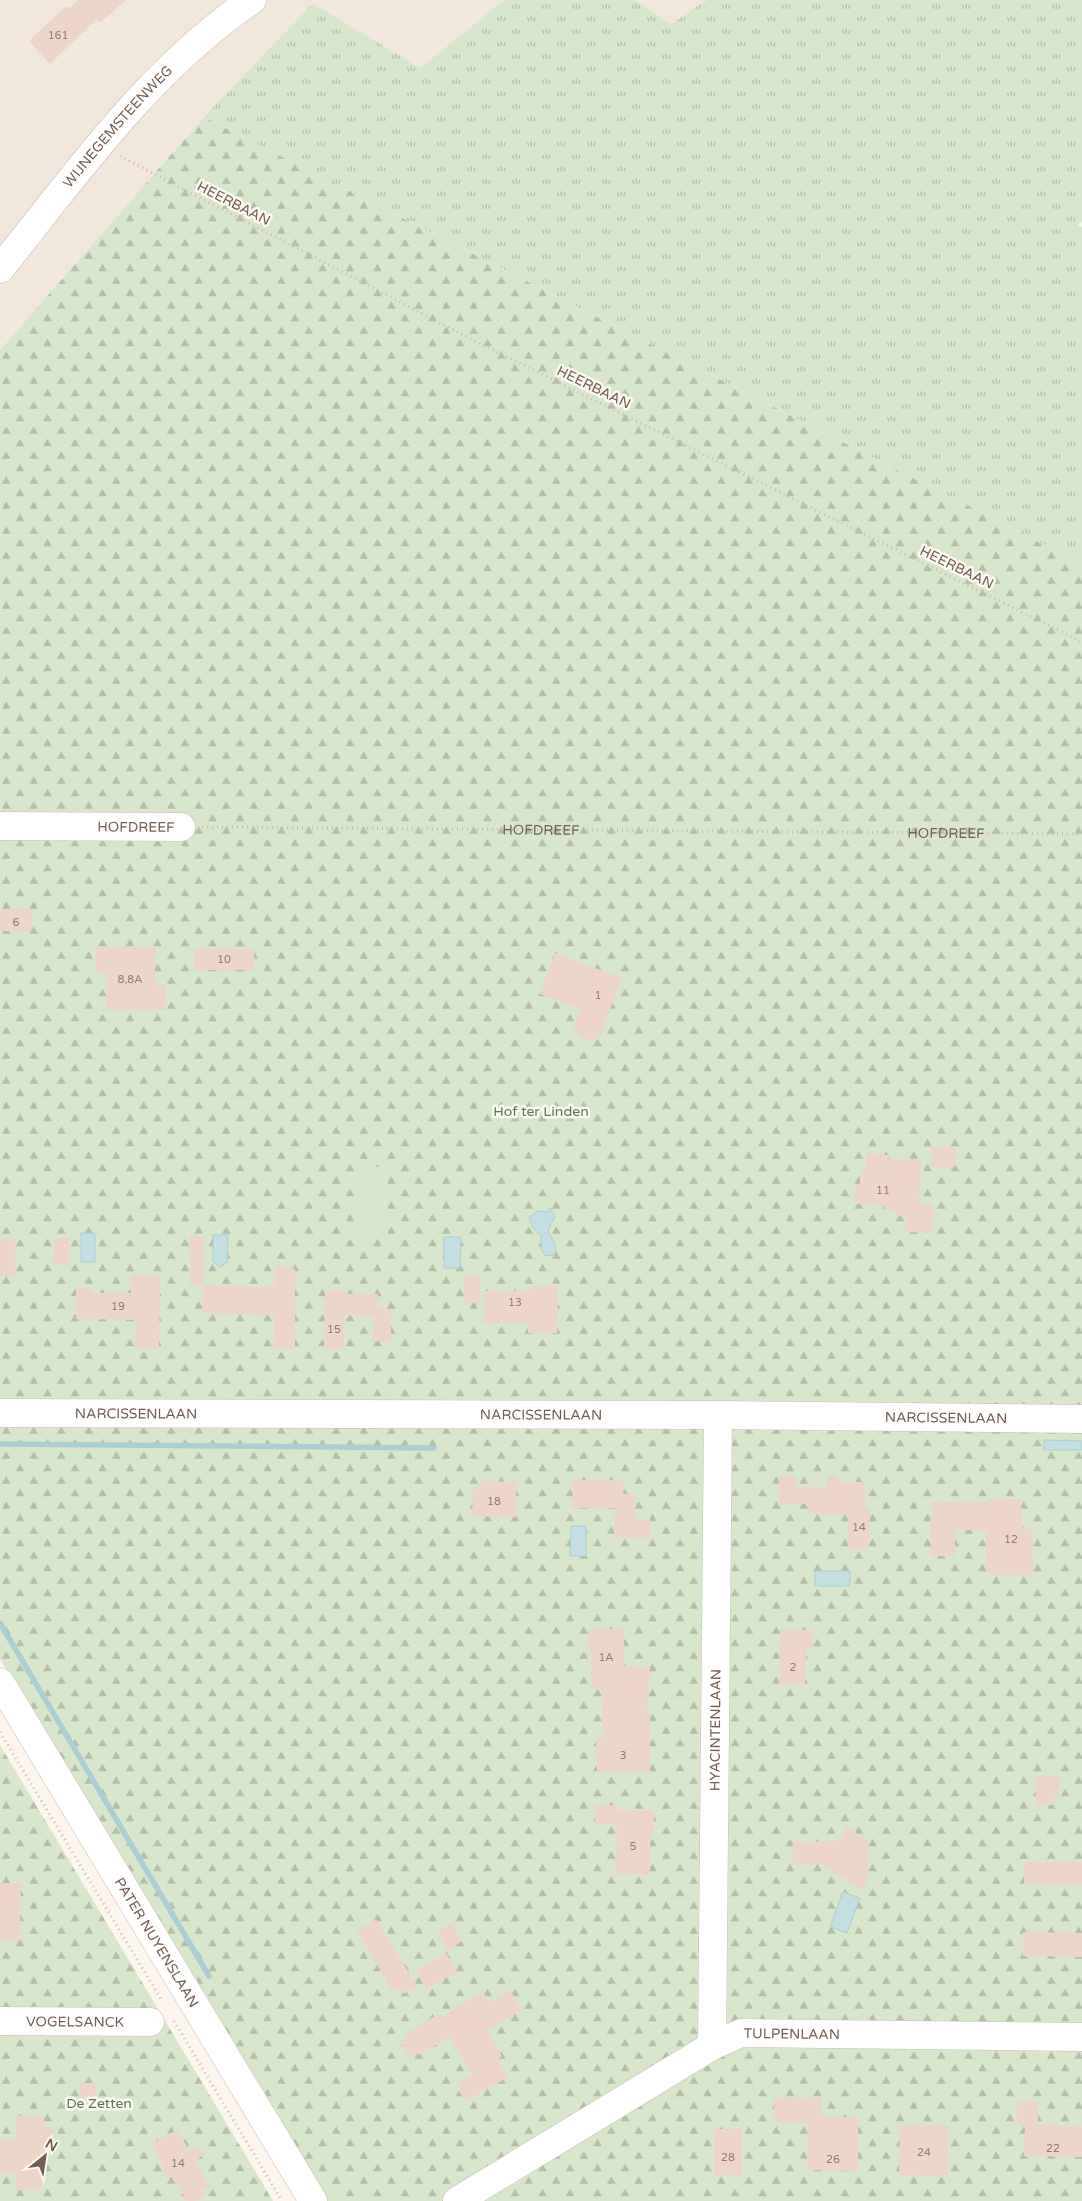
<svg xmlns="http://www.w3.org/2000/svg" width="1082" height="2201" font-family="'Varela Round',sans-serif">
<defs>
<pattern id="grass-tufts" width="24" height="20" patternUnits="userSpaceOnUse" patternTransform="scale(1.25)"><rect width="24" height="20" fill="#d8e7cc"/><path d="M3 7l-1-3M5 7V3M7 7l1-3M15 17l-1-3M17 17v-4M19 17l1-3" fill="none" stroke="#b4bea8"/></pattern>
<pattern id="forest-firs" width="22" height="20" patternUnits="userSpaceOnUse" patternTransform="scale(1.25)"><rect width="22" height="20" fill="#d8e7cc"/><path d="M5 1l3.5 6h-7zM16 11l3.5 6h-7z" fill="#b4bea8"/></pattern>
</defs>
<rect width="100%" height="100%" fill="#fbf5ed"/>
<!-- residential -->
<path fill="#f1e7dc" d="M0 0H504L420 68 313 3 204 117 0 350Z
M635 0H707L671 24Z"/>
<!-- grass -->
<path fill="url(#grass-tufts)" d="M504 0H635L671 24 707 0H1082V222L1078 225 1082 227V564L204 117 313 3 420 68Z"/>
<!-- forest -->
<path fill="url(#forest-firs)" d="M204 117 1082 564V2201H326L0 1659V350Z
M0 1745 273 2201H0Z"/>
<!-- green -->
<path fill="#d8e7cc" d="M356 1166 388 1167V1236L355 1235Z"/>
<!-- water -->
<path fill="#c3dfe2" stroke="#abced3" d="M549 1208 552 1209V1214L555 1216 548 1231C552 1239 560 1248 553 1255L545 1256 541 1248V1235L533 1228 529 1218 537 1211 547 1212Z
M81 1233H95V1262H81Z
M213 1235H228L227 1262 221 1267 213 1262Z
M444 1237H461L460 1268H444Z
M1044 1440 1082 1441V1450H1044Z
M571 1526H586V1556H570Z
M815 1571H850V1586H815Z
M843 1892 860 1898 847 1933 830 1927Z"/>
<g fill="none" stroke-linecap="round" stroke-linejoin="round">
<!-- stream -->
<path stroke="#abced3" stroke-width="5.5" d="M0 1444 434 1448
M0 1623 209 1976"/>
</g>
<!-- building -->
<path fill="#edd5c8" d="M78 0H126L100 23 97 19 50 64 29 41 66 6 69 9Z
M0 909H32L31 931H0Z
M95 947H155V985H166V1010H106L107 973H95Z
M194 949H254V970H194Z
M555 953 622 978 600 1036 591 1040 581 1038 573 1028 580 1009 540 994Z
M931 1147 956 1148 955 1167H931Z
M866 1153 889 1155V1159L921 1160 919 1204H933L932 1233 905 1232 906 1216H896L897 1211 884 1210V1205L854 1204 855 1185H860V1171L865 1172Z
M189 1236H204L203 1285 264 1287 275 1284V1266H292V1269H295V1349L273 1348 274 1315 202 1313 203 1286H190Z
M54 1238H69V1265H53Z
M0 1239H15V1276H0Z
M131 1275H160L159 1348 135 1347 136 1320 76 1319V1288H91V1293H131Z
M464 1275 480 1276V1303H464Z
M531 1286H558L557 1333H528V1323H484V1291H531Z
M325 1290H345V1294H378L377 1309H391V1342L373 1341 374 1316 344 1315V1349H324Z
M834 1473 839 1482H864L866 1509H870L869 1547 864 1546 863 1550H848V1514H808V1504H779V1475L796 1476V1487H825Z
M573 1480H623V1494H635V1519H650V1538H614L615 1508H572Z
M481 1481 516 1482V1517L472 1516 473 1487H481Z
M988 1499H1021L1022 1528H1030V1532H1032L1033 1575H992V1572H986V1530H955V1556H931L930 1516H933V1502H988Z
M588 1629H624V1666H650L647 1714H650V1772H597L596 1738H603L602 1688H593L591 1683V1647H588Z
M780 1630H813L812 1649H806L805 1684H779Z
M1036 1776H1059V1797L1054 1796V1805H1036Z
M595 1805H618V1810H654V1833H650V1875L616 1874 617 1825H595Z
M847 1827 869 1842 867 1881 862 1890 822 1864H793V1842L839 1841Z
M1024 1862H1082V1885L1024 1884Z
M0 1883H21L20 1941 0 1940Z
M376 1919 417 1986 404 1994 401 1987 393 1992 357 1931Z
M451 1923 462 1941 448 1950 437 1932Z
M1023 1932 1082 1933V1957L1023 1956Z
M446 1953 457 1972 427 1989 416 1971Z
M510 1990 522 2010 487 2031 502 2056 499 2058 502 2062 499 2063 508 2077 470 2099 463 2098 459 2091 461 2082 473 2075 449 2037 418 2055 417 2053 410 2057 400 2042 407 2038 405 2035 438 2014 440 2018 482 1991 490 2003Z
M80 2083H95L96 2108H81Z
M774 2098H822V2117H858V2171L807 2170 808 2123 775 2122Z
M1021 2102H1038V2124L1082 2127V2157L1024 2156 1025 2126 1017 2124V2103Z
M16 2116H44V2127H54L53 2150H43L42 2190H15L16 2174 0 2173V2139L16 2140Z
M900 2125H948V2176L899 2175Z
M714 2129H742V2175H714Z
M177 2130 189 2150 199 2145 204 2154 195 2161 210 2186 203 2191 205 2194 196 2201H187L172 2176 167 2178 160 2164 163 2163 151 2144Z"/>
<g fill="none" stroke-linecap="round" stroke-linejoin="round">
<!-- minor casing -->
<g stroke="#ccbdb4" stroke-width="29">
<g id="minor">
<path id="s2" d="M0 269C76 174 150 69 252 0"/>
<path id="s3" d="M0 826 181 827"/>
<path id="s4" d="M0 1413 718 1415 1082 1419"/>
<path id="s5" d="M0 1682 313 2201"/>
<path id="s6" d="M0 2021 150 2022"/>
<path id="s7" d="M712 2046 718 1415"/>
<path id="s8" d="M457 2201 712 2046 741 2033 1082 2037"/>
</g>
</g>
<!-- path -->
<g stroke="#d2b8ab" stroke-width="3" stroke-dasharray="1 4" stroke-linecap="butt">
<path d="M120 156 473 340 1082 642"/>
<path id="s1" d="M202 827 1082 834"/>
<path d="M0 1732 162 2001"/>
<path d="M174 2021 282 2201"/>
</g>
<!-- minor -->
<use href="#minor" stroke="#fff" stroke-width="28"/>
</g>
<g text-anchor="middle" stroke-width="5" stroke-linejoin="round" paint-order="stroke">
<!-- number labels -->
<g font-size="11" fill="#927b70">
<text x="58" y="39">161</text>
<text x="16" y="926">6</text>
<text x="224" y="963">10</text>
<text x="130" y="983">8,8A</text>
<text x="598" y="999">1</text>
<text x="883" y="1194">11</text>
<text x="515" y="1306">13</text>
<text x="118" y="1310">19</text>
<text x="334" y="1333">15</text>
<text x="494" y="1505">18</text>
<text x="859" y="1531">14</text>
<text x="1011" y="1543">12</text>
<text x="606" y="1661">1A</text>
<text x="793" y="1671">2</text>
<text x="623" y="1759">3</text>
<text x="633" y="1850">5</text>
<text x="1053" y="2152">22</text>
<text x="924" y="2156">24</text>
<text x="728" y="2161">28</text>
<text x="833" y="2163">26</text>
<text x="178" y="2167">14</text>
</g>
<!-- street labels -->
<g font-size="14" fill="#745d52" stroke="#fdf9f3">
<text dy="5" stroke="none"><textPath href="#s2" startOffset="185">WIJNEGEMSTEENWEG</textPath></text>
<text transform="translate(234 203) rotate(27)" y="5">HEERBAAN</text>
<text transform="translate(594 387) rotate(26)" y="5">HEERBAAN</text>
<text transform="translate(957 567) rotate(26)" y="5">HEERBAAN</text>
<text dy="5" stroke="none"><textPath href="#s3" startOffset="136">HOFDREEF</textPath></text>
<text dy="5" stroke="none"><textPath href="#s1" startOffset="339">HOFDREEF</textPath></text>
<text dy="5" stroke="none"><textPath href="#s1" startOffset="744">HOFDREEF</textPath></text>
<text dy="5" stroke="none"><textPath href="#s4" startOffset="136">NARCISSENLAAN</textPath></text>
<text dy="5" stroke="none"><textPath href="#s4" startOffset="541">NARCISSENLAAN</textPath></text>
<text dy="5" stroke="none"><textPath href="#s4" startOffset="946">NARCISSENLAAN</textPath></text>
<text dy="5" stroke="none"><textPath href="#s7" startOffset="316">HYACINTENLAAN</textPath></text>
<text dy="5" stroke="none"><textPath href="#s5" startOffset="304">PATER NUYENSLAAN</textPath></text>
<text dy="5" stroke="none"><textPath href="#s6" startOffset="75">VOGELSANCK</textPath></text>
<text dy="5" stroke="none"><textPath href="#s8" startOffset="381">TULPENLAAN</textPath></text>
</g>
<!-- park labels -->
<g font-size="14" fill="#5a784c" stroke="#fdf9f3">
<text x="541" y="1116">Hof ter Linden</text>
<text x="99" y="2108">De Zetten</text>
</g>
</g>
<!-- north arrow -->
<g transform="translate(45 2156) rotate(30)" stroke="#fdf9f3" stroke-width="4" paint-order="stroke">
<path d="M0-4L9 19L0 12L-9 19Z" fill="#745d52"/>
<text y="-8" font-size="14" font-weight="bold" text-anchor="middle" fill="#745d52">N</text>
</g>
</svg>
